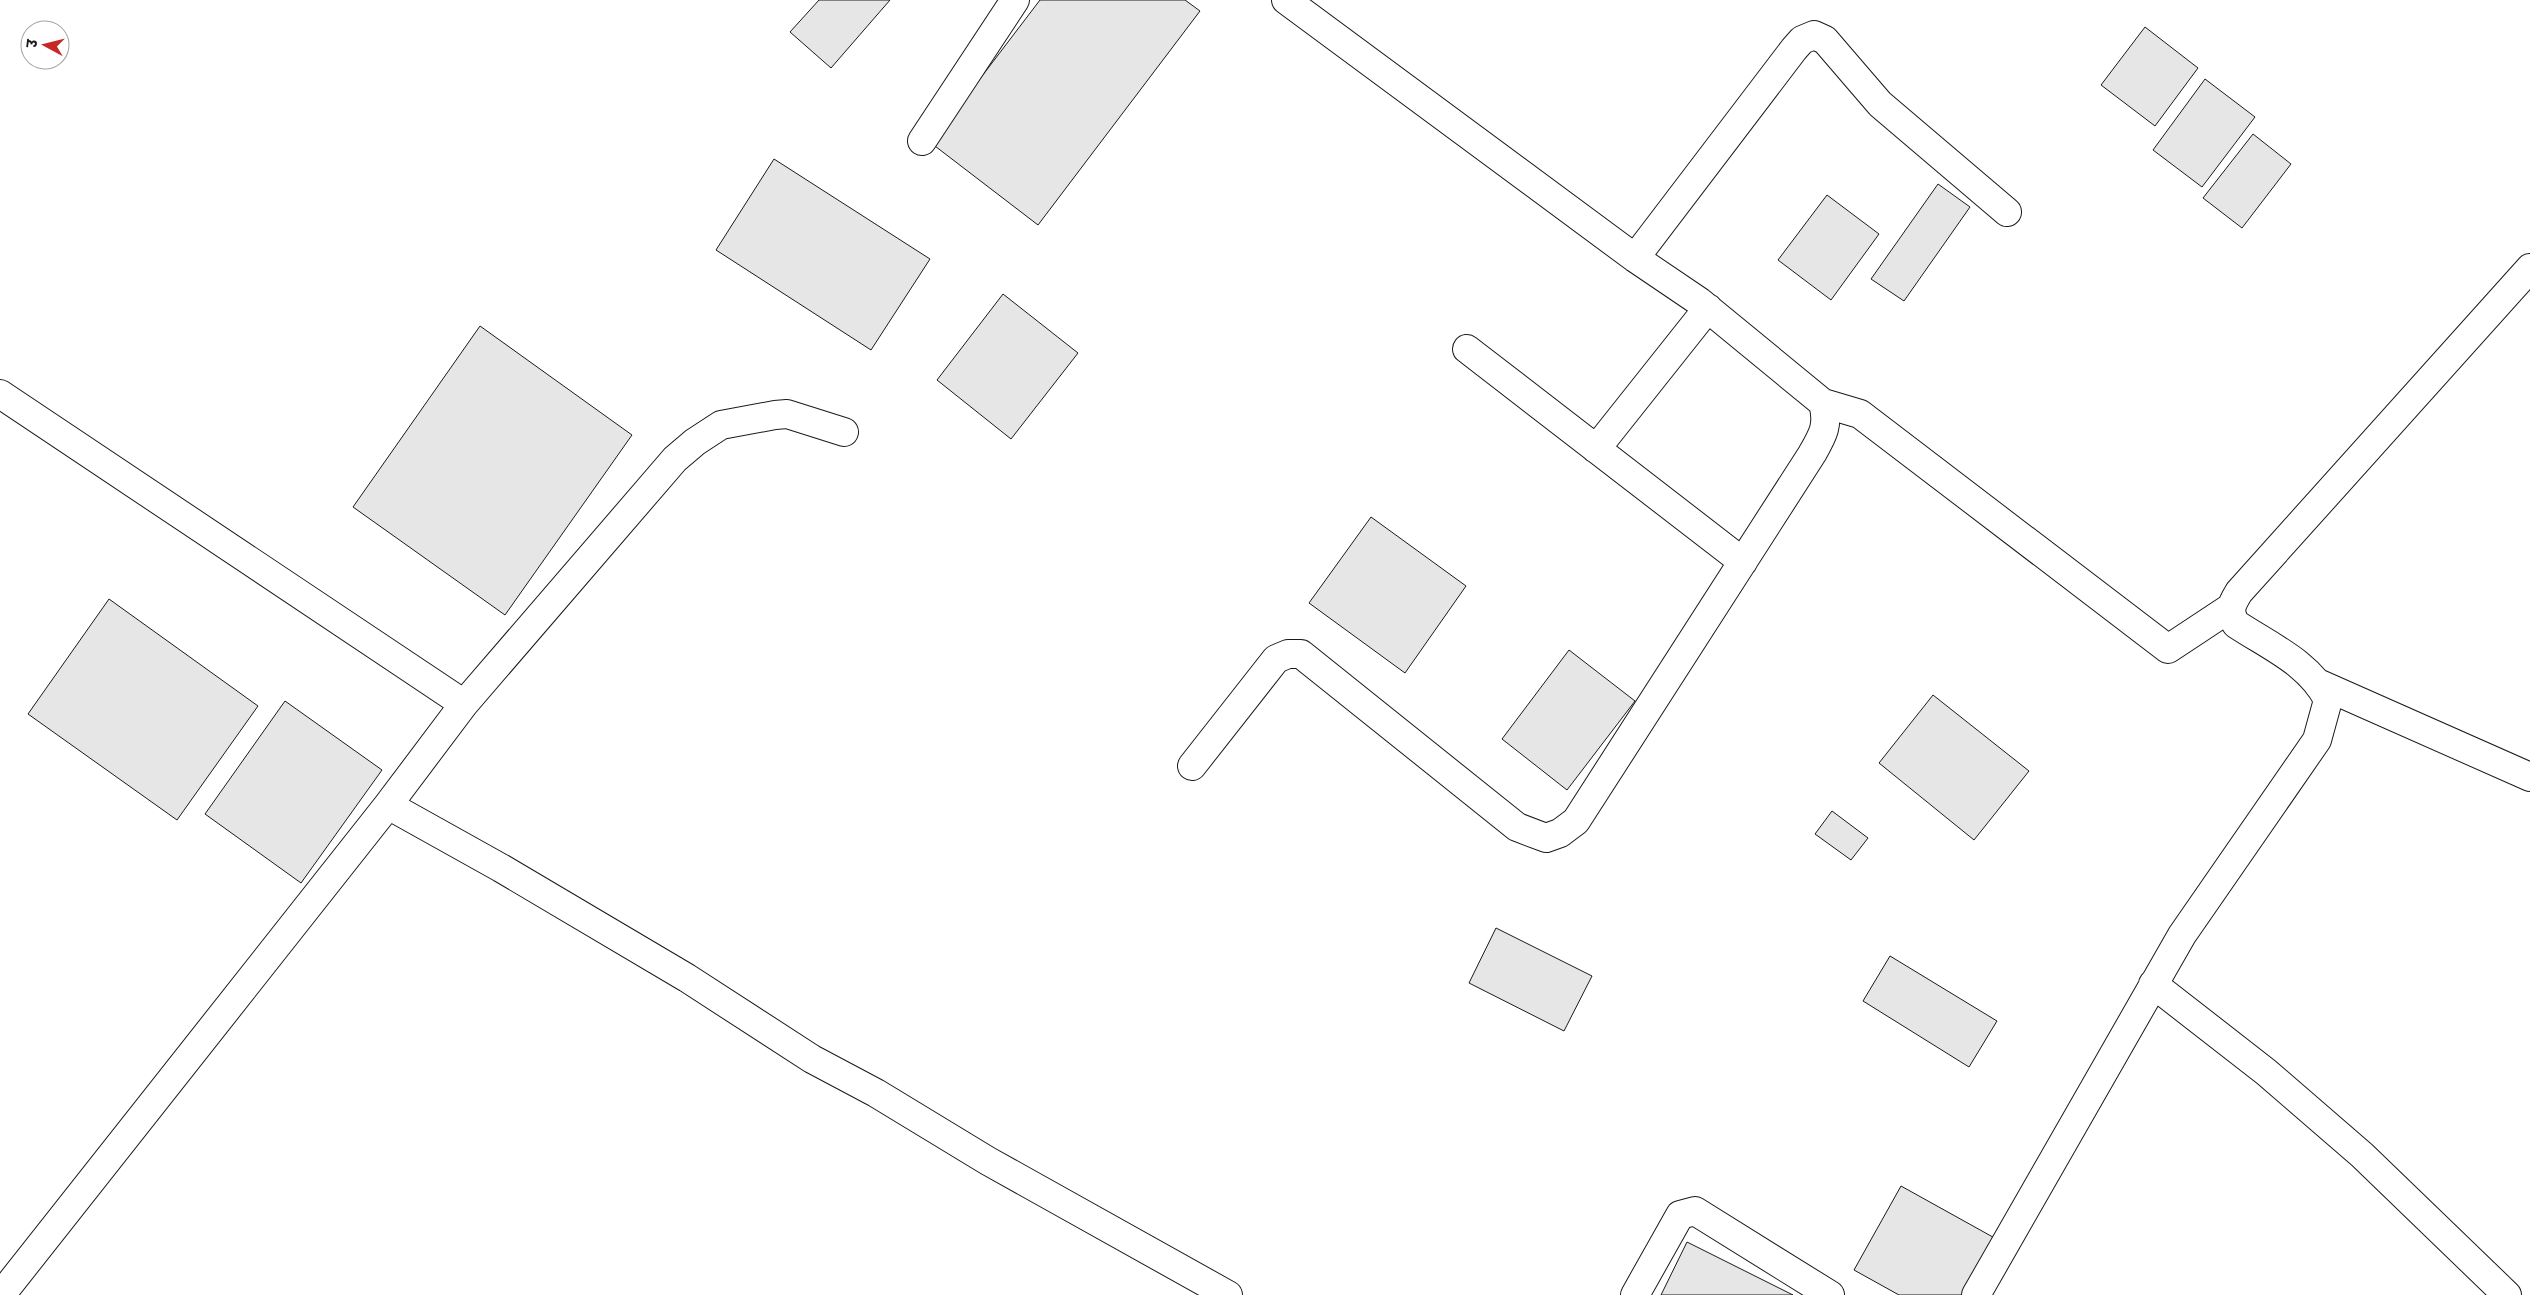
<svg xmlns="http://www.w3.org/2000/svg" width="2530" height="1295" font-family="Poppins,'Noto Sans Devanagari',sans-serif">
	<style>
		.building { fill: #e6e6e6; stroke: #1a1a1a }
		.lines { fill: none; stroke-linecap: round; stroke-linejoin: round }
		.minor-casing { stroke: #1a1a1a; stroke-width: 30 }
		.minor { stroke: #fff; stroke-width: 28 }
	</style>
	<rect width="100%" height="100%" fill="#fff"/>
	<path class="building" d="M819,0H890L831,68L790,32Z
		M1040,0H1185L1200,11L1038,225L931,143Z
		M2145,27L2198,68L2155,126L2101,85Z
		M2205,79L2255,117L2202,187L2153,150Z
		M2253,134L2291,164L2242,228L2203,198Z
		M774,159L930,259L871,350L716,250Z
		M1938,184L1970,207L1904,301L1871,279Z
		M1827,195L1879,234L1831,300L1778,260Z
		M1003,294L1078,353L1011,439L937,380Z
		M480,326L632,435L505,615L353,507Z
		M1371,517L1466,586L1405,673L1309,603Z
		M109,599L258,706L177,820L28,714Z
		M1569,650L1635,701L1567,790L1502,739Z
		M1933,695L2029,771L1974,840L1879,763Z
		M285,701L382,770L301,883L205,814Z
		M1832,811L1868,838L1851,860L1815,834Z
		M1496,928L1592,976L1564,1031L1469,983Z
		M1890,956L1997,1021L1969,1067L1863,1001Z
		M1901,1186L2000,1241L1970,1295H1899L1854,1270Z
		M1687,1242L1793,1295H1661Z"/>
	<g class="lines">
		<g class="minor-casing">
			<path id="minor" d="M922,141L1015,0
				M1635,258L1794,49L1802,40L1814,35L1825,40L1880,104L2007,212
				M1467,349L1743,562
				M0,394L464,704
				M1823,403L1860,414L2168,649L2230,608
				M1596,449L1708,308
				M2320,684L2530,777
				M1192,766L1276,659L1288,654H1301L1517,827L1546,838L1560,833L1576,821L1812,454C1823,435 1829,425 1823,403L1700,302L1635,258L1286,0
				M388,805L501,868L687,978L812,1059L876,1093L988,1161L1228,1295
				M2153,984L2266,1072L2362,1155L2507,1295
				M1,1295L388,805L464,704L675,459L695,442L721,425L775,415L787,414L844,432
				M1635,1295L1680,1215L1695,1211L1830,1295
				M1976,1295L2182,935L2317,740L2328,700C2310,663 2269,646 2236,624C2228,611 2231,605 2239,592L2530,268"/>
		</g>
		<use href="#minor" class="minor"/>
	</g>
	<g transform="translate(45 45) rotate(277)"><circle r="24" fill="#ffffff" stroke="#a3a3a3"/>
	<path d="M0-4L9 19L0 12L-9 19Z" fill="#c62828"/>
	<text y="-8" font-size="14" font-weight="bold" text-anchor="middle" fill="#1a1a1a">उ</text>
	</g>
</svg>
